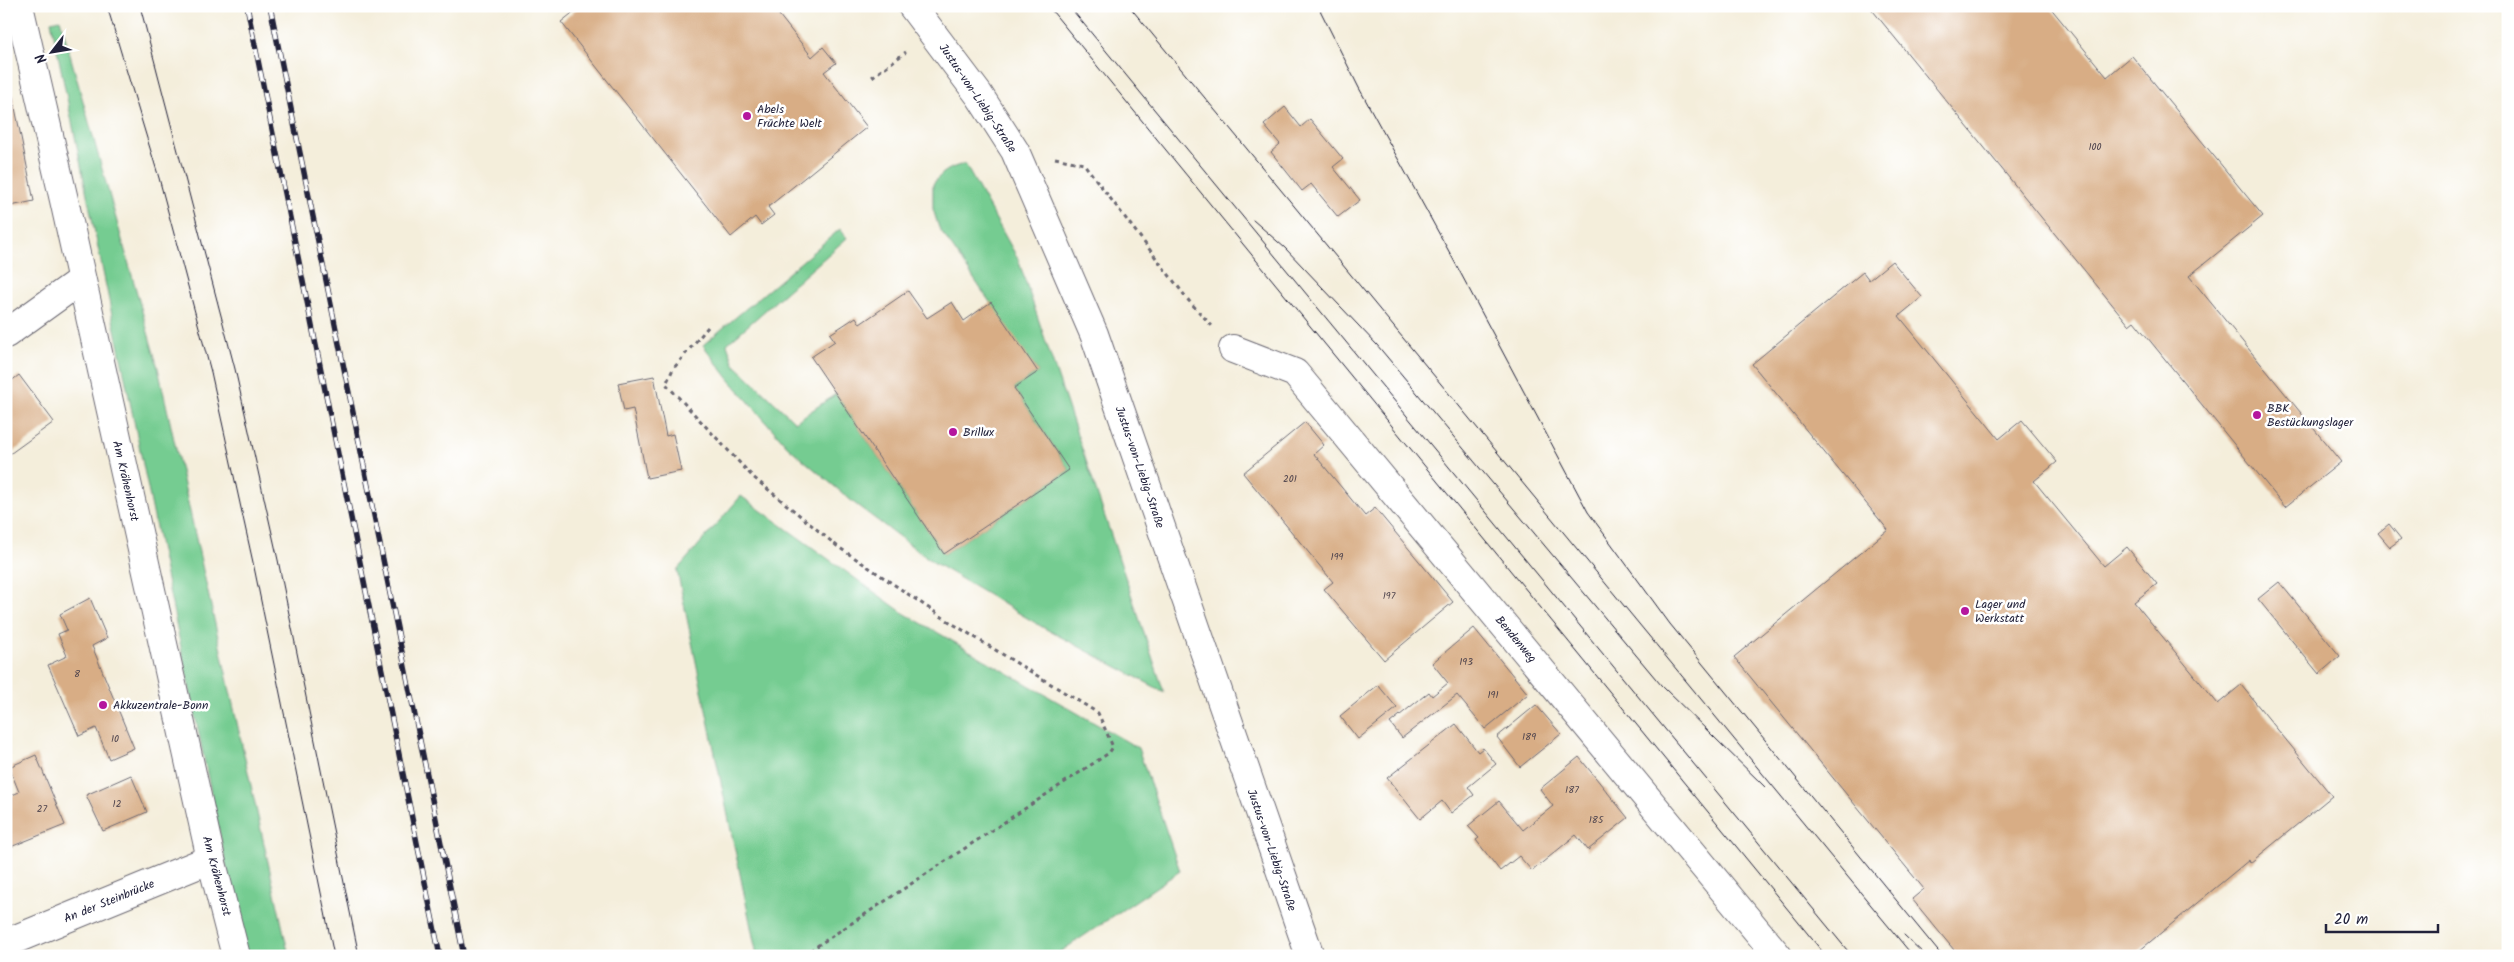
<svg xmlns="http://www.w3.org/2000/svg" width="2514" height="962" font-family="Kalam,sans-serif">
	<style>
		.green { fill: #74cc91; stroke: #4b7766 }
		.building { fill: #d8ad85 }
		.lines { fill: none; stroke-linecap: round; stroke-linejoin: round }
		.minor-casing { stroke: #6c6973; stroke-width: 30 }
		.secondary-casing { stroke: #6c6973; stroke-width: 30 }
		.path { stroke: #6c6973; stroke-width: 3; stroke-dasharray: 4 4; stroke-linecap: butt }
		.minor { stroke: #fff; stroke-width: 28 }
		.secondary { stroke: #fff; stroke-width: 28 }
		.tram { stroke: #22223b; stroke-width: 1 }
		.rail-casing { stroke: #22223b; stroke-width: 5.5 }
		.rail { stroke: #fff; stroke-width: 4; stroke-dasharray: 11; stroke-linecap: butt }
		.poi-dot { fill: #b5179e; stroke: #fff; stroke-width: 2 }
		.labels { text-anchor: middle; stroke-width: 5; stroke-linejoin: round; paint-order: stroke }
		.number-label { font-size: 10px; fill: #50454e }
		.street-label { font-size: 12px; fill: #22223b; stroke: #fff }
		.poi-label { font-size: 12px; fill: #22223b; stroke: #fff; text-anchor: start }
	</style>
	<rect width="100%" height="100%" fill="#fff"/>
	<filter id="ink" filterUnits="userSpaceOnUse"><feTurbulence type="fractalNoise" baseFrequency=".02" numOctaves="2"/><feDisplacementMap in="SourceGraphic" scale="10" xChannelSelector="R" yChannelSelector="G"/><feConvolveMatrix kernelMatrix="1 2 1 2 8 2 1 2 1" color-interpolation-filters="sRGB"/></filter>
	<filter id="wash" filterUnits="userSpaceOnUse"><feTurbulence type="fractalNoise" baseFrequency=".0096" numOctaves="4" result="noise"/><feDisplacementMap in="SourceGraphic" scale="20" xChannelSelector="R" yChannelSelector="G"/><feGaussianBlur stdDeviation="1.12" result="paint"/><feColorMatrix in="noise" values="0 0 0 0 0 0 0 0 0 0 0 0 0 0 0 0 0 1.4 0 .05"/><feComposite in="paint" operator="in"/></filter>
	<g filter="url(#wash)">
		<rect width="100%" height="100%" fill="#f4eedb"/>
		<path class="green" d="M60,19L158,368L289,956H245L51,21Z
			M965,164L1018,259L1164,692L1044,628L933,562L854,503L787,446L728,378L703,345L840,229L847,238L727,344L734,364L795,422L836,394L944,554L1069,470L1014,388L1038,372L939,228L933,209V184C942,172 950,167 965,164Z
			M741,496L902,612L1138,748L1180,871L1054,956H757L677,570Z"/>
		<g id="blocks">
			<path class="building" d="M581,6H772L812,57L823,47L836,63L824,72L867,127L768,207L774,215L761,225L755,217L731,237L561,22Z
				M1869,6H2049L2107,77L2132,56L2263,216L2189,276L2341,462L2285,507L2134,321L2129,325Z
				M11,88L34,201L6,207V89Z
				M1285,107L1301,127L1310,119L1343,159L1333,167L1360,200L1338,217L1311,184L1302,191L1271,152L1280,144L1264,125Z
				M1892,261L1922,297L1899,316L1999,439L2022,420L2057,462L2034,481L2104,566L2127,547L2157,584L2134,602L2218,704L2241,685L2332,796L2250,863L2249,860L2133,956H1959L1912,899L1924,889L1734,657L1888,530L1752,364L1863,272L1869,280Z
				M908,291L927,318L952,302L964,321L991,302L1038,372L1014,388L1069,470L944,554L811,357L835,341L830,334L856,317L860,324Z
				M19,375L54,422L7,456L6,385Z
				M654,376L666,436L673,434L681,471L647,478L633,409L624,411L618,383Z
				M1305,422L1324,445L1314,454L1365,516L1375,508L1453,602L1384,660L1324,589L1333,582L1243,473Z
				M2389,524L2401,539L2390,547L2378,533Z
				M2279,582L2340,656L2319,674L2258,599Z
				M90,598L107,638L92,646L134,748L109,759L96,728L79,736L48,665L67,656L58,634L67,630L60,614Z
				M1474,628L1528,694L1485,729L1457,695L1402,738L1390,723L1429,692L1432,696L1448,683L1432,663Z
				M1378,685L1397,708L1358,739L1340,716Z
				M1536,705L1561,734L1520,767L1497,737Z
				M1456,724L1478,752L1483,748L1496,764L1468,787L1474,795L1451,813L1442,801L1420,819L1387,778Z
				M36,755L65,825L8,848L6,798L19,792L9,767Z
				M1579,757L1628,818L1588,850L1576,835L1532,871L1519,856L1500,871L1476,840L1479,838L1468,826L1499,801L1523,830L1553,806L1540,789Z
				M131,775L147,812L103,831L86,795Z"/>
		</g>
	</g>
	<g filter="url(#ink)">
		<use href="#blocks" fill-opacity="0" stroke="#6c6973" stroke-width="1"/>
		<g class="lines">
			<g class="minor-casing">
				<path id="minor" d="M19,6L64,200L211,859L236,956
					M6,334L81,280
					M1233,349L1295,373L1778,956
					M6,943L211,859"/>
			</g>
			<g class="secondary-casing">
				<path id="secondary" d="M912,6L979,95L1015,151L1094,334L1310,956"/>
			</g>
			<path class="path" d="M872,77L906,52
				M1055,158L1084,164L1189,301L1212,326
				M708,327L673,369L666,384L753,477L837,546L945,619L1098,713L1113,747L1109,753L802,956"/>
			<use href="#minor" class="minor"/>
			<use href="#secondary" class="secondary"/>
			<path class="tram" d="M107,6L159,178L211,372L254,567L334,956
				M140,6L235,369L278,560L359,956
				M1048,6L1826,956
				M1069,6L1852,956
				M1129,6L1913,956
				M1318,6L1359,88L1452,257L1588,512L1670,624L1942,956
				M1253,220L1285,248L1377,345L1661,685L1765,787
				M1904,935L1926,956"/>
			<g class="rail-casing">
				<path id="rail" d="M247,6L440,956
					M270,6L464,956"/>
			</g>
			<use href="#rail" class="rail"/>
		</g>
	</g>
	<g class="poi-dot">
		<circle cx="747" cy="116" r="5"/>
		<circle cx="2257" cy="415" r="5"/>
		<circle cx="953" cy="432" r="5"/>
		<circle cx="1965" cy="611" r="5"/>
		<circle cx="103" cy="705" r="5"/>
	</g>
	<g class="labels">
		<g class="number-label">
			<text x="2095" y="150">100</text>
			<text x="1290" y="482">201</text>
			<text x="1337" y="560">199</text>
			<text x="1389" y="599">197</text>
			<text x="1466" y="665">193</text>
			<text x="77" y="677">8</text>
			<text x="1493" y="698">191</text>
			<text x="1529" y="740">189</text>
			<text x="115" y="742">10</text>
			<text x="1572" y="793">187</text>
			<text x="117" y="807">12</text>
			<text x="42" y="812">27</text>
			<text x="1596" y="823">185</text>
		</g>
		<g class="street-label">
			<text transform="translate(978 98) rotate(56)" y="4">Justus-von-Liebig-Straße</text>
			<text transform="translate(1140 467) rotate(71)" y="4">Justus-von-Liebig-Straße</text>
			<text transform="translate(126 481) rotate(77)" y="4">Am Krähenhorst</text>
			<text transform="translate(1516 639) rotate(50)" y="4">Bendenweg</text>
			<text transform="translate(1272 850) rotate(71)" y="4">Justus-von-Liebig-Straße</text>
			<text transform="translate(217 876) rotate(75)" y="4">Am Krähenhorst</text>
			<text transform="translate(109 901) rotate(-22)" y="4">An der Steinbrücke</text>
		</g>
		<g class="poi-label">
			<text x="757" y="113">Abels<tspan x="757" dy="14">Früchte Welt</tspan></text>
			<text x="2267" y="412">BBK<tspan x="2267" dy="14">Bestückungslager</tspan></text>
			<text x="963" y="436">Brillux</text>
			<text x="1975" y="608">Lager und<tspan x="1975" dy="14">Werkstatt</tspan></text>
			<text x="113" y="709">Akkuzentrale-Bonn</text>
		</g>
	</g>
	<rect width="2514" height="962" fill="none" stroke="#fff" stroke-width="25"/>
	<g transform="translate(52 52) rotate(239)" stroke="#ffffff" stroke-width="4" paint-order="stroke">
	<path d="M0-4L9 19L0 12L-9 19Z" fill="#22223b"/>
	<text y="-8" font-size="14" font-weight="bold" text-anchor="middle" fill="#22223b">N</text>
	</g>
	<path d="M2326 924v8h112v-8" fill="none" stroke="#22223b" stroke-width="2.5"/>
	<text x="2334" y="924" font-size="15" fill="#22223b" stroke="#ffffff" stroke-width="4" paint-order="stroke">20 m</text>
</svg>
